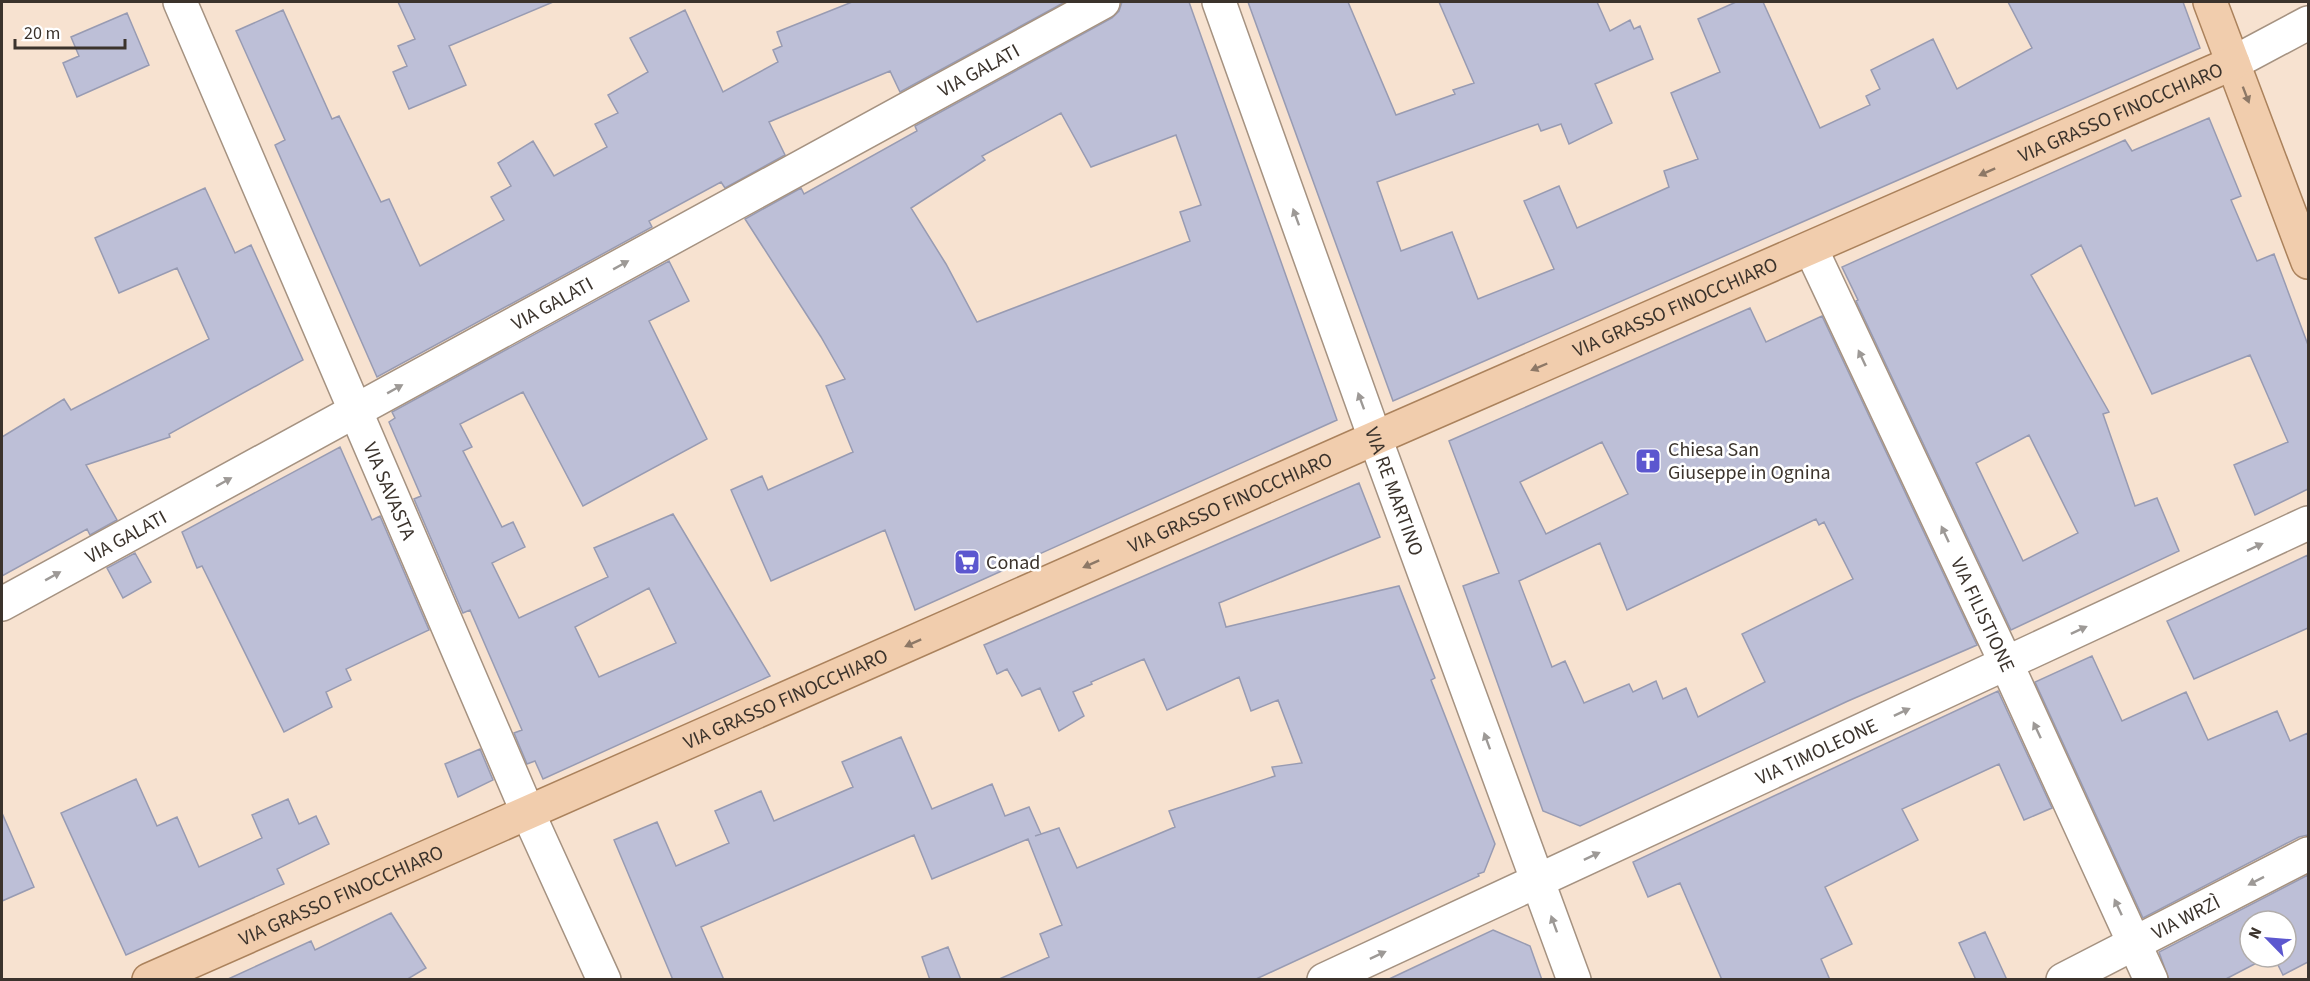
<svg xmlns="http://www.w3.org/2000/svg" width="2310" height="981" font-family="'Source Sans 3',sans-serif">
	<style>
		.building { fill: #bdbfd7; stroke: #989bb2; stroke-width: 1.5; fill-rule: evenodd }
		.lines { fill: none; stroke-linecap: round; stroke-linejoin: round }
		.minor-casing { stroke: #a59281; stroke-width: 36 }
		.major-casing { stroke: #ab825c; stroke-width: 36 }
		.minor { stroke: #fff; stroke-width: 33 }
		.major { stroke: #f1cdad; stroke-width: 33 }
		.oneway { fill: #8d7866 }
		.oneway2 { fill: #9d9996 }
		.labels { text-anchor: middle; stroke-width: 5; stroke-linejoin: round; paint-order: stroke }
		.street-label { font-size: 20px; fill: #3b332c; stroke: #fff }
		.poi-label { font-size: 20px; fill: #3b332c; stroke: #fff; text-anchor: start }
	</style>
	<rect width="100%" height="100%" fill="#f7e2d0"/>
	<path class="building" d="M398,2H553L449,46L466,85L409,109L393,72L407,66L398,46L415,39Z
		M852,2H1065L900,92L890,71L769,122L785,155L725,188L721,182L649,221L652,227L377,377L275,145L285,140L236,31L283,10L332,119L339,116L381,202L389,199L420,266L504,220L491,197L511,186L498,163L533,141L554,176L607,147L595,124L618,113L608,95L648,72L630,38L685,10L723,92L778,62L773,50L782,46L777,32Z
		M1122,2H1189L1337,420L915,610L885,530L771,581L731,490L762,476L768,490L853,452L826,386L845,379L821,337L745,219L801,188L804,194L917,131L915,126L1112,18L1119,11ZM1061,113L1091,167L1176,135L1201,205L1180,212L1190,241L977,322L946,264L911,208L985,160L982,156Z
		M1248,2H1348L1396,115L1455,94L1453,90L1474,83L1439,2H1597L1610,31L1630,20L1634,29L1640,26L1653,59L1595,84L1612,123L1569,144L1561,124L1541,131L1538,124L1377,182L1401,251L1452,232L1478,299L1554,269L1524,201L1559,186L1577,228L1669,187L1664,171L1698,159L1671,93L1720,72L1698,19L1736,2H1763L1820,128L1870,105L1866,96L1880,89L1871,70L1933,39L1957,89L2032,48L2008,2H2183L2200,48L1393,401Z
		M127,13L149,65L77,97L63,63L79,56L71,37Z
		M2209,118L2241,196L2231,200L2257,261L2274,254L2308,345V489L2255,515L2234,465L2288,442L2250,355L2152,394L2081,245L2031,275L2109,412L2103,414L2135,506L2157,498L2179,551L2011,630L1856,301L1858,300L1842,267L2125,140L2132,151ZM2029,435L2078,533L2023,561L1976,463Z
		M205,188L235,253L251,245L303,360L169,434L170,437L86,465L117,520L90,535L87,529L2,576V437L64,399L71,410L209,339L177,268L119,293L95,238Z
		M669,261L689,301L649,321L707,439L583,506L523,392L460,424L472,447L463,451L502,527L513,522L525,547L492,563L519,618L608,577L594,548L673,514L770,676L543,779L535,761L527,764L514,733L522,730L470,610L463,613L414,499L421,496L389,422L395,418L392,412ZM649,588L676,643L599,677L575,627Z
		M1750,308L1766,342L1822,316L1977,645L1848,701L1580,826L1543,811L1463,586L1499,573L1449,441ZM1602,442L1628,494L1546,534L1520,482ZM1816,519L1819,525L1824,522L1853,579L1742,634L1765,682L1698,717L1686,688L1663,699L1656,681L1633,692L1629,684L1584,703L1565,661L1552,667L1519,581L1600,543L1627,610Z
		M340,447L372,520L380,516L429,630L346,669L351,680L326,692L332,707L284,732L202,566L197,568L182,532Z
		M1359,483L1380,537L1219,603L1226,627L1399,586L1435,678L1431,680L1495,844L1484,872L1478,874L1479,876L1254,980H997L1049,957L1040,934L1062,925L1028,839L932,879L914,835L701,927L724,980H673L614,840L657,822L676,866L729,843L715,811L761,791L774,821L853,787L842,762L901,737L932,809L992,784L1005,816L1029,807L1041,834L1035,836L1059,828L1077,868L1175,827L1169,811L1275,776L1272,767L1302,763L1278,700L1251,711L1239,677L1167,710L1144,659L1091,682L1092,684L1073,692L1084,716L1059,731L1040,688L1022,696L1007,669L997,674L984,645Z
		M135,553L151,582L123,598L107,568Z
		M2308,555V628L2194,679L2167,621Z
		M2092,656L2122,721L2186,692L2208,740L2277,711L2290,741L2308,733V835L2299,837L2143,918L2035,682Z
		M1998,691L2052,808L2024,820L1999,764L1902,809L1918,840L1825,887L1852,944L1821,959L1830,980H1722L1680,883L1648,897L1633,862Z
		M480,749L493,780L458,797L445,764Z
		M136,779L157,826L177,817L199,867L262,838L252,815L288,799L299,824L316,816L329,844L277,869L284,884L126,955L61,813Z
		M2,813L34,887L2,901Z
		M2308,875V962L2283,975L2274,957H2286V921H2250V957H2268L2224,980H2169L2159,952Z
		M391,913L426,968L406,980H226L311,941L315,950Z
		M1493,930L1530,946L1542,980H1387Z
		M1985,932L2007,980H1976L1959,943Z
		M948,947L961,980H930L922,957Z"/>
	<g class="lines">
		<g class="minor-casing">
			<g id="minor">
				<path id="s1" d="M180,2L528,813L604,980"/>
				<path id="s2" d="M1219,2L1375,438L1574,980"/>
				<path d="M2233,63L2308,23"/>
				<path id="s3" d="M1811,249L2006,663L2151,980"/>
				<path id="s4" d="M2,604L1103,2"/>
				<path id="s5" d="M1324,980L2308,523"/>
				<path id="s6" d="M2063,980L2308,854"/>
			</g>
		</g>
		<g class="major-casing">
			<g id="major">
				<path d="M2210,2L2308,262"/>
				<path id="s7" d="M149,980L1375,438L2233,63"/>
			</g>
		</g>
		<use href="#minor" class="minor"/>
		<use href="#major" class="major"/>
	</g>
	<defs><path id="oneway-solid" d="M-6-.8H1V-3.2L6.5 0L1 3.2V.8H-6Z" transform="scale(1.5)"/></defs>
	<g class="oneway">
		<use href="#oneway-solid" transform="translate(2246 95) rotate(69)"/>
		<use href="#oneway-solid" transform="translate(1987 172) rotate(156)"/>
		<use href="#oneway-solid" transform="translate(1539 367) rotate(157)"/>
		<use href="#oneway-solid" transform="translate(1091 564) rotate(156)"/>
		<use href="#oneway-solid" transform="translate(913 643) rotate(156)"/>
	</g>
	<g class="oneway2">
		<use href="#oneway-solid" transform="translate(1296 217) rotate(-110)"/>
		<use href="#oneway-solid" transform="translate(621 265) rotate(-29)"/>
		<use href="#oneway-solid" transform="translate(1862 358) rotate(-115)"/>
		<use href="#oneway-solid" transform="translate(395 389) rotate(-29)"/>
		<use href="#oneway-solid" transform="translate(1361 401) rotate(-110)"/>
		<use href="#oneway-solid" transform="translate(224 482) rotate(-29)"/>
		<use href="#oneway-solid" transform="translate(1945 534) rotate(-115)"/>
		<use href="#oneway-solid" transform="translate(2255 547) rotate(-25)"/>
		<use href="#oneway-solid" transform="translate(53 576) rotate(-29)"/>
		<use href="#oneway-solid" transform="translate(2079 630) rotate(-25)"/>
		<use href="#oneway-solid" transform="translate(1902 712) rotate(-25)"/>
		<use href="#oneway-solid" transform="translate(2037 730) rotate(-115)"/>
		<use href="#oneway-solid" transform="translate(1487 741) rotate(-110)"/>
		<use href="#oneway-solid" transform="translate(1592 856) rotate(-25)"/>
		<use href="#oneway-solid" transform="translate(2256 881) rotate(153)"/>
		<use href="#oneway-solid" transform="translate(2118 907) rotate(-115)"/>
		<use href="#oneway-solid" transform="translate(1554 924) rotate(-110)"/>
		<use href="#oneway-solid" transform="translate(1378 955) rotate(-25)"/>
	</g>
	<defs>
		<g id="church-square" transform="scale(1.35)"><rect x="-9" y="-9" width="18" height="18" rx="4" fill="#5c57cf" stroke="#fff"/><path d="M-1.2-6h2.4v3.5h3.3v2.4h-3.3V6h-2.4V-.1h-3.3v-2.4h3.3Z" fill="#fff"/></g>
		<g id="supermarket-square" transform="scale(1.35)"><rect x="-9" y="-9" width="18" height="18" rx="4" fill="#5c57cf" stroke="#fff"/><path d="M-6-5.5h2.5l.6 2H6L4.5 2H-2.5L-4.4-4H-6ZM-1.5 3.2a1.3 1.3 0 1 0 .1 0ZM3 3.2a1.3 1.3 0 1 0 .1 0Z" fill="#fff"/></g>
	</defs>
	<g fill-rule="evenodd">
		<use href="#church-square" x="1648" y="461"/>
		<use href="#supermarket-square" x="967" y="562"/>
	</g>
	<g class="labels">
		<g class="street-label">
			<text dy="7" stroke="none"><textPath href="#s4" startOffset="1113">VIA GALATI</textPath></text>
			<text dy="7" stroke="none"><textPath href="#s7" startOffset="2154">VIA GRASSO FINOCCHIARO</textPath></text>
			<text dy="7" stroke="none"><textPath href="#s4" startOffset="627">VIA GALATI</textPath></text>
			<text dy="7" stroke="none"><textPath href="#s7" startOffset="1668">VIA GRASSO FINOCCHIARO</textPath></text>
			<text dy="7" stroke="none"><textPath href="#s1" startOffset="532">VIA SAVASTA</textPath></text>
			<text dy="7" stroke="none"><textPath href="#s2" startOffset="520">VIA RE MARTINO</textPath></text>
			<text dy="7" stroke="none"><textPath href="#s7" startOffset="1182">VIA GRASSO FINOCCHIARO</textPath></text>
			<text dy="7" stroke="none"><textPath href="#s4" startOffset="141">VIA GALATI</textPath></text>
			<text dy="7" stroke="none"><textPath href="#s3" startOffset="404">VIA FILISTIONE</textPath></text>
			<text dy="7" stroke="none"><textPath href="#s7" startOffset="696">VIA GRASSO FINOCCHIARO</textPath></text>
			<text dy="7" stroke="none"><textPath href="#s5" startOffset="543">VIA TIMOLEONE</textPath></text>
			<text dy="7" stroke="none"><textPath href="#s7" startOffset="210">VIA GRASSO FINOCCHIARO</textPath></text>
			<text dy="7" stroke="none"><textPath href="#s6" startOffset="138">VIA WRZÌ</textPath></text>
		</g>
		<g class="poi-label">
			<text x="1668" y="456">Chiesa San<tspan x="1668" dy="23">Giuseppe in Ognina</tspan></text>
			<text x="986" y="569">Conad</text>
		</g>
	</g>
	<rect width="2310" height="981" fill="none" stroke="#3b332c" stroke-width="6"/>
	<g transform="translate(2268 939) rotate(295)"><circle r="28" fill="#ffffff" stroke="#b1adab" stroke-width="1.5"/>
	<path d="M0-4.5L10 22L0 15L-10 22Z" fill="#5c57cf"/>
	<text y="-9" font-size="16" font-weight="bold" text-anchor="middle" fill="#3b332c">N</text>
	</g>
	<path d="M15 39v9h110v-9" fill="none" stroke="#3b332c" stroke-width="3"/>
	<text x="24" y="39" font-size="18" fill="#3b332c" stroke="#ffffff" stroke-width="4.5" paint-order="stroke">20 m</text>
</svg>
